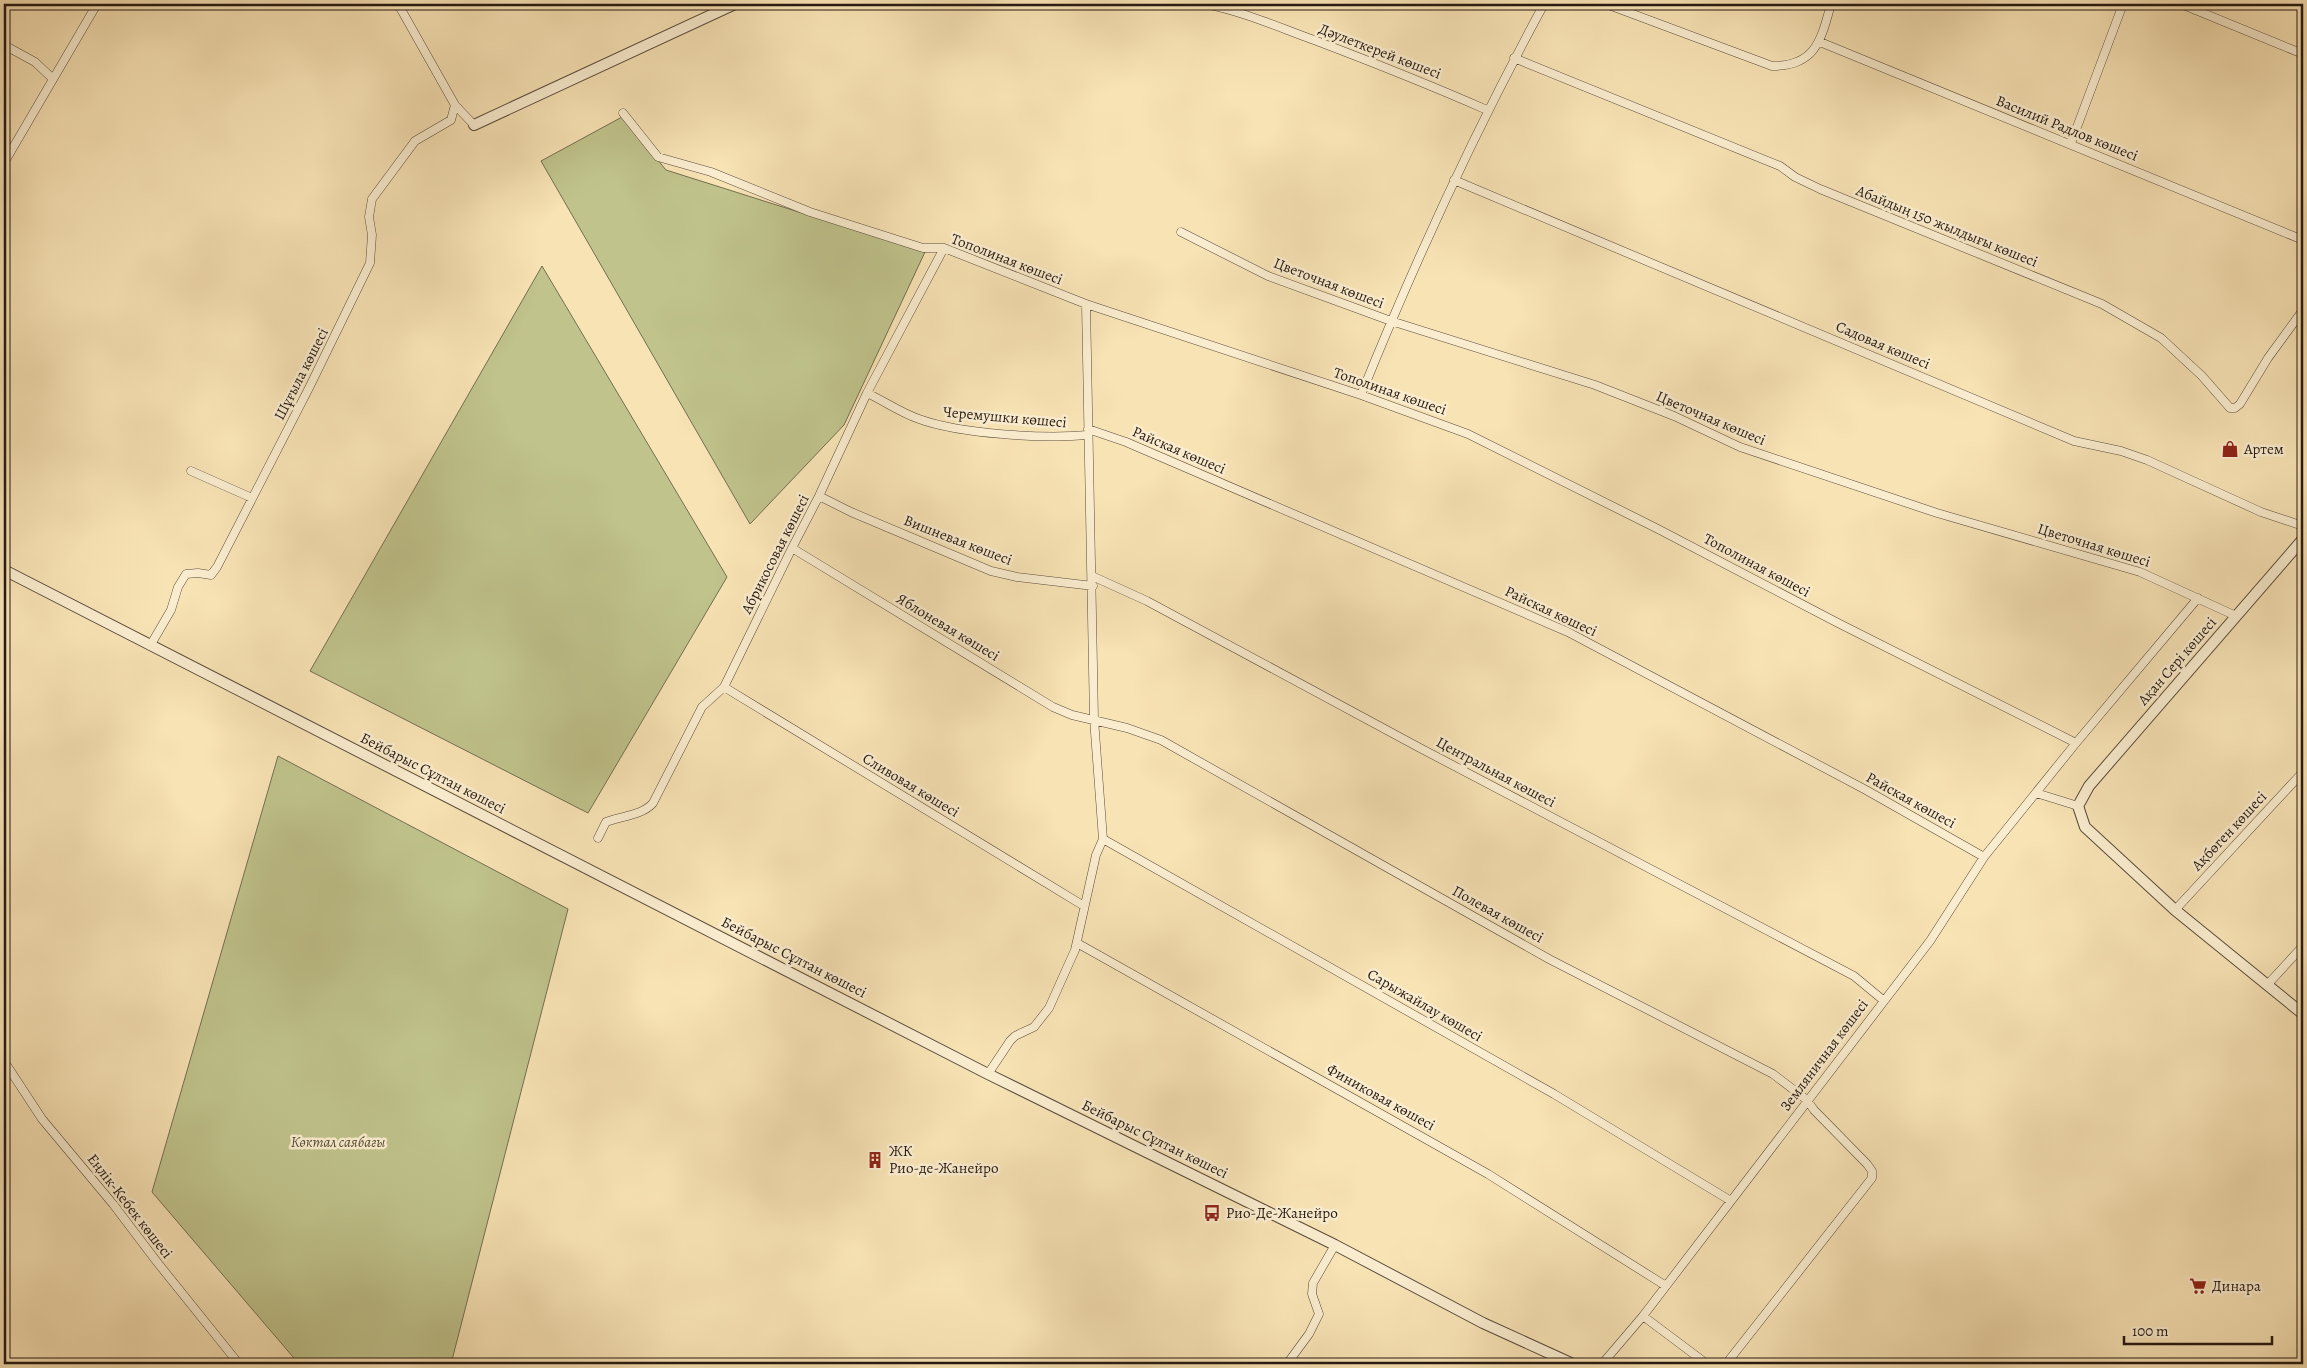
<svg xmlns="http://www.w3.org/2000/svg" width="2307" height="1368" font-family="Alegreya,serif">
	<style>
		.green { fill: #c0c38c; stroke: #736e50 }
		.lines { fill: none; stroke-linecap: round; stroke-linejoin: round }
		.minor-casing { stroke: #5a4c3c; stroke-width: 9 }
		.tertiary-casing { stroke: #5a4c3c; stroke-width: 12 }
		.minor { stroke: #faedcf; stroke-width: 8 }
		.tertiary { stroke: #faedcf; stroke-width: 10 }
		.labels { text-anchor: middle; stroke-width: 5; stroke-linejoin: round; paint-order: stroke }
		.street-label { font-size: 15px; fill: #261913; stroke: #faedcf }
		.poi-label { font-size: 15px; fill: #261913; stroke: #faedcf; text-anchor: start }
		.park-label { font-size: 15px; font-style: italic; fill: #544c37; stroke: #faedcf }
	</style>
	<rect width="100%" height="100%" fill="#f8e3b5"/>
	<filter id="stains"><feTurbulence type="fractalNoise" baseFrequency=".004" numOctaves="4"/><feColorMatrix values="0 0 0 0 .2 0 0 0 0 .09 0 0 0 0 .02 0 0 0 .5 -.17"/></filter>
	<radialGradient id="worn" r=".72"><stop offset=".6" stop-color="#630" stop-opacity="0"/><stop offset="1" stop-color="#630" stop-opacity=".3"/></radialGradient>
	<path class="green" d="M622,117L666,170L925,252L844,425L750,524L541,161Z
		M542,266L727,577L588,813L310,671Z
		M278,756L568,909L451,1364H299L152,1192Z"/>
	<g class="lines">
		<g class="minor-casing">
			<path id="minor" d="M398,4L455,105L474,125
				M1205,4C1242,11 1278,27 1314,40C1372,62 1430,85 1487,110
				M1606,4L1772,66C1816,66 1821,40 1831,4
				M2181,4L2303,54
				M1820,42L2303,240
				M4,45L35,62L52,78
				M1514,58L1780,166L1795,177L1820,189L2102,304L2161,338L2202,376L2230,408H2235L2240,404L2268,358L2303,310
				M623,113L658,157L711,172L810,212L923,248H944L1086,304L1361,395L1468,434L1658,529L1838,623L2076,743
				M2071,143L2123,4
				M4,163L97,4
				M1454,180L2074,441L2121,451L2147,460L2261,512L2303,526
				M1181,232L1268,276L1391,321L1595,385L1674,416L1740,447L1937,513L2140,572L2236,616
				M867,393C884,401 901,413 919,419C960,434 1044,439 1088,435
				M1361,395C1415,261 1475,131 1544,4
				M1088,429L1126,442L1568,632L1866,790L1984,857
				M191,471L252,498
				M819,496L851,512L991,571L1017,577L1093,586
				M792,548L1053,707L1072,715L1127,728L1161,740L1549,959L1773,1074L1807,1100L1814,1110L1867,1164L1872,1171V1178L1726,1364
				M1092,576L1147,601L1420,748L1854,976L1883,1000
				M150,646L171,610L178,587L186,574L198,573L211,575L217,567L310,386L370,263L372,235L369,217L372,199L415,141L451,120L455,105
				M724,687L1084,906
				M2036,793L2078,806
				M598,838L606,822C622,816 643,815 653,803L702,707L724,687L792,548L819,496L867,393L944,248
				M1103,839L1554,1094L1731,1201
				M2175,910L2303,772
				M1077,943L1488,1174L1666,1286
				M2268,984L2303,946
				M4,1061L42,1119L113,1204L157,1262L239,1364
				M988,1074L1010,1041L1015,1036L1034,1027L1049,1008L1075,950L1096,855L1103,839L1094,719L1086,304
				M1643,1316L1707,1364
				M1287,1364L1309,1334L1319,1314L1312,1294L1313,1283L1335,1245
				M1602,1364L1643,1316L1930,941L1984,857L2076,743L2198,598"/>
		</g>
		<g class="tertiary-casing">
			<path id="tertiary" d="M474,125L735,4
				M2303,539L2089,786L2078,806L2085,827L2175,910L2303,1014
				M4,570L988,1074L1335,1245L1483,1323L1573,1364"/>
		</g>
		<use href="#minor" class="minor"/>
		<use href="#tertiary" class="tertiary"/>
	</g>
	<defs>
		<g id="shop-bare" transform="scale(1.35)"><path d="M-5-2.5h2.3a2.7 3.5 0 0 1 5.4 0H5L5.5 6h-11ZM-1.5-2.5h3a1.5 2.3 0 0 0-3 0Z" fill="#8f2418" stroke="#faedcf" stroke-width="2.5" paint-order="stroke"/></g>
		<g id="building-bare" transform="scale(1.35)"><path d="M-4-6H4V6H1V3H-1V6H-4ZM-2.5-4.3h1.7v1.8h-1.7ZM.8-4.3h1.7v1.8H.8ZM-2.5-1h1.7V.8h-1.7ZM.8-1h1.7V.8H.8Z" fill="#8f2418" stroke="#faedcf" stroke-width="2.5" paint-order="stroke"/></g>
		<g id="bus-bare" transform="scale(1.35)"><path d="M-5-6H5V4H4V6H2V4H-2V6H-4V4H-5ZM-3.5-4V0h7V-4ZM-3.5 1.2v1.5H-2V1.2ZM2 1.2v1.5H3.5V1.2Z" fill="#8f2418" stroke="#faedcf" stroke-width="2.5" paint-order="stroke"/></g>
		<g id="supermarket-bare" transform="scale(1.35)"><path d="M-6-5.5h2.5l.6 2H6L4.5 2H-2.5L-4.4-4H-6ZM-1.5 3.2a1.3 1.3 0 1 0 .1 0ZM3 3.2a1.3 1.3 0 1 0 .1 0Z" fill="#8f2418" stroke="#faedcf" stroke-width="2.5" paint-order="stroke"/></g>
	</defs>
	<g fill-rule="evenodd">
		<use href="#shop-bare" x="2230" y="449"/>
		<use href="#building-bare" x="875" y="1160"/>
		<use href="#bus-bare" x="1212" y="1213"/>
		<use href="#supermarket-bare" x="2198" y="1286"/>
	</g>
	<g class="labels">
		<g class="street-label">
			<text transform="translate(1380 51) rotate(21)" y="5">Дәулеткерей көшесі</text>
			<text transform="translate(2067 128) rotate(22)" y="5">Василий Радлов көшесі</text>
			<text transform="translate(1947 226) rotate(22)" y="5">Абайдың 150 жылдығы көшесі</text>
			<text transform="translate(1007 259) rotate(21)" y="5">Тополиная көшесі</text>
			<text transform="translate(1329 283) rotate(21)" y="5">Цветочная көшесі</text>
			<text transform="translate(1883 345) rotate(23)" y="5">Садовая көшесі</text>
			<text transform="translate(301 374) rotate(-63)" y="5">Шұғыла көшесі</text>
			<text transform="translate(1390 391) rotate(19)" y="5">Тополиная көшесі</text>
			<text transform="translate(1005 417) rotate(5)" y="5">Черемушки көшесі</text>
			<text transform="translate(1711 418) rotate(23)" y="5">Цветочная көшесі</text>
			<text transform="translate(1179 450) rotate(23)" y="5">Райская көшесі</text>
			<text transform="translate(958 540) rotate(21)" y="5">Вишневая көшесі</text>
			<text transform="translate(2094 545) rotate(17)" y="5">Цветочная көшесі</text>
			<text transform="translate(775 554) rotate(-63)" y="5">Абрикосовая көшесі</text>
			<text transform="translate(1757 565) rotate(28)" y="5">Тополиная көшесі</text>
			<text transform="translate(1551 611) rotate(25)" y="5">Райская көшесі</text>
			<text transform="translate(948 627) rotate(31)" y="5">Яблоневая көшесі</text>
			<text transform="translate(2177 661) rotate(-49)" y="5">Ақан Сері көшесі</text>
			<text transform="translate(1496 772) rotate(28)" y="5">Центральная көшесі</text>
			<text transform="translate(433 773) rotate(27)" y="5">Бейбарыс Сұлтан көшесі</text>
			<text transform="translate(911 785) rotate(31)" y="5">Сливовая көшесі</text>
			<text transform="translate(1911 800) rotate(29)" y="5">Райская көшесі</text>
			<text transform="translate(2229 831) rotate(-47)" y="5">Ақбөген көшесі</text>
			<text transform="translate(1498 914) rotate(29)" y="5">Полевая көшесі</text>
			<text transform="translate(794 957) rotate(27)" y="5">Бейбарыс Сұлтан көшесі</text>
			<text transform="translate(1425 1005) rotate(30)" y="5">Сарыжайлау көшесі</text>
			<text transform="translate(1824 1055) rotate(-53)" y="5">Земляничная көшесі</text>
			<text transform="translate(1381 1097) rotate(29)" y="5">Финиковая көшесі</text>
			<text transform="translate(1155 1139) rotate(26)" y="5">Бейбарыс Сұлтан көшесі</text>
			<text transform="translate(130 1206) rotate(52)" y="5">Еңлік-Кебек көшесі</text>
		</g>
		<g class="poi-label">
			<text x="2244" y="454">Артем</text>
			<text x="889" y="1156">ЖК<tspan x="889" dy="17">Рио-де-Жанейро</tspan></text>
			<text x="1226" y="1218">Рио-Де-Жанейро</text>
			<text x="2212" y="1291">Динара</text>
		</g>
		<g class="park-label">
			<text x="338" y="1147">Көктал саябағы</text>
		</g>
	</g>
	<rect width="2307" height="1368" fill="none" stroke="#f8e3b5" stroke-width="20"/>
	<rect x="5" y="5" width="2297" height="1358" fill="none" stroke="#261913" stroke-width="2.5"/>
	<rect x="10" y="10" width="2287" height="1348" fill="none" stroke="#261913"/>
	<path d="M2124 1336v8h148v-8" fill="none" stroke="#261913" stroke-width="2.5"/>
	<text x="2132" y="1336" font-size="15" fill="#261913" stroke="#faedcf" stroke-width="4" paint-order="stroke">100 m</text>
	<rect width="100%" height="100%" filter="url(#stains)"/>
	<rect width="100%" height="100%" fill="url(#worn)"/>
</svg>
